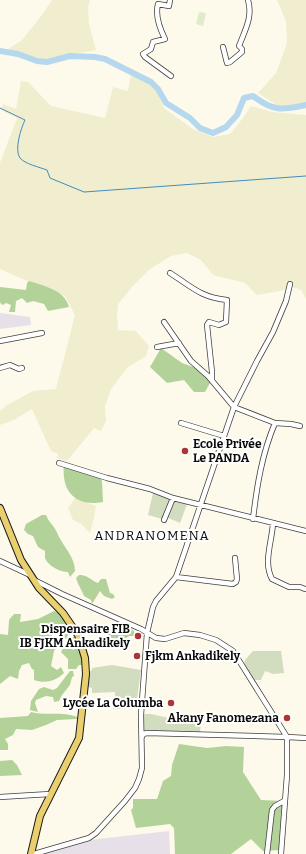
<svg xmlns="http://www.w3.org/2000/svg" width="306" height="854" font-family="Bitter,serif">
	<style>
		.industrial { fill: #e8e0e9 }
		.farmland { fill: #f0eece }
		.forest { fill: #b2d29a }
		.cemetery { fill: #d2dcbf }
		.pitch { fill: #dfebca }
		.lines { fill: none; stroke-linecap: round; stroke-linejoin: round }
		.stream { stroke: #448bbe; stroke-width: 1 }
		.river { stroke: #b5d8ef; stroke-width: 6 }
		.minor-casing { stroke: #3e3e3e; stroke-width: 6 }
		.major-casing { stroke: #1c1c1c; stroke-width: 8 }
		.minor { stroke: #fff; stroke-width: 4.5 }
		.major { stroke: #eacf6e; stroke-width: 6 }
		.poi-dot { fill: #ac3336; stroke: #fff; stroke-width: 1.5 }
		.labels { text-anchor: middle; stroke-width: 4; stroke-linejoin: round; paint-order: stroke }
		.poi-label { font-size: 12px; font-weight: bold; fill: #0b0b0b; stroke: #fff; text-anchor: end }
		.neighbourhood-label { font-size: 13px; letter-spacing: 1px; fill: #0b0b0b; stroke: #fff }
	</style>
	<rect width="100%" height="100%" fill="#fdfaeb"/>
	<path class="industrial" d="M0,313L30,317L31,325L0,329Z
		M169,831L170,854H39L80,841Z"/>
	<path class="farmland" d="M52,0H90L88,7L89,24L96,50L44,60L8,49L22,40L42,15Z
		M277,0H306V104L294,106L280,107L258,93L276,73L287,43L286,21Z
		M131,75L152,86L158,94L164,108L193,129L213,137L230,134L243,118L251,106L272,112L306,115V299L301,290L292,287L280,291L257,295L245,283L213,275L201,260L187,253L171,256L150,269L133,286L118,304L117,314L118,330L136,331L149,346L146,356L128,367L111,389L105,406L106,421L101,431L94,428L67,461L57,458L58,454L51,451L32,409L14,420L0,425V411L7,405L33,391L56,389L75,315L65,296L52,292L0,269V163L17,118L1,110L3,104L16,109L21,81L28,82L51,106L105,118L113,87L128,91Z
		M75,498L96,506L94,518L90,533L81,524L73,520L68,508Z"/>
	<path class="forest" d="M29,281C44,286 65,290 69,307L48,311L44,304L33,301L27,303L22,298L16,301L15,312H9L11,305L6,303L3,305L1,304L0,302V287L26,290L27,283Z
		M161,348L182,363L196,368L211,381L205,392H194L184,380L167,383L150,367Z
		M64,464L100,478L102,481L103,502C75,507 61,491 64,464Z
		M42,515H46C48,520 50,522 53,526C56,529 57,533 59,537C65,548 75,558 75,571L70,577L68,572C60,572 48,566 45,558C45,556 45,554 45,551L38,547L33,536L28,534L24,530L26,524Z
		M79,575C86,574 91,580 98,583L101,579H106L110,593L113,594L115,597L112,599L104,596L100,591L92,604L91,600L84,596C82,590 78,585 76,578Z
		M54,611L60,614L73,632L69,634L66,639L59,632L57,627L51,629L50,632L57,646L54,651L51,666L57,670L61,667L64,673C56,681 45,684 34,680V670L32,669L29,663L22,665L19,671L18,679L10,676L0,684V634L8,635L9,620L14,614H21L20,622L38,619Z
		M122,622L134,631V636H129L125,639V642H120L114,646H111L110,638L107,637C109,627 113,624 122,622Z
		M75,636L84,665H79L76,669H68V659L61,652L64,646L74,650L72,638Z
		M70,671H73L74,676L72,677L70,685L62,695L59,701L54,702L53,697L46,696L36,700L35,703L38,712L30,710L31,701L39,689L44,687L53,690L57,688Z
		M31,712C46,716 63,711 77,717V719L57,720L46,725L32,730L16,729L13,735L5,739L8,744V750H0V718L28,716Z
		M179,744L207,748L226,746L244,747L243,772L261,800L284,801L281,850L263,851L251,839L231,854H175L174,828L170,824L136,828L131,810L133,808V799H157L163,781L171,776L172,765Z
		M12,760L17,765L22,775L0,776V761Z"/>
	<path class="cemetery" d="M153,493L187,504L180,523L164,516L162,519L148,515Z
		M253,651H281L284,673L273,674L265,671L261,680H254L244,664L245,660Z
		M112,665L141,670L136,706L133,707L130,709H113V703L115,702V692L92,693V688L88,687L89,672L92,670V668Z
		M143,714H151L173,719L201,721L200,733L159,732L144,730Z"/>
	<path class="pitch" d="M199,12L206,13L203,26L196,24Z"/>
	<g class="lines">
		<path class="stream" d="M0,108L25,120C21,128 14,150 20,158C25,164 39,167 47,170L50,178L84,192L306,176"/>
		<path class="river" d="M0,51L18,54L37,61L47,62L70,56L95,57L105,59L151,82L158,89L166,103L190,118L200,128L213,133L226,127L237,115L244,98L253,96C274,112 282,110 306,105"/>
		<g class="minor-casing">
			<path id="minor" d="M170,0L169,6L158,4C155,15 160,29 165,39L153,42L151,49L143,54L145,57L171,76
				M223,47L227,63L230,62L242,52V49L239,46C245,30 253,17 248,0
				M170,273C192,287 200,297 227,300L226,322L219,325L209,322L207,325L212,372V381
				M164,322L191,361L208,376L234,407L275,423L291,424L300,426
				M0,341L42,333
				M157,347L179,343
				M0,368L10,365L19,369L22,368
				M181,423L224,436
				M59,463L107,478L150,489L173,498L306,531
				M253,519C257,485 262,454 275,423
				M164,520L173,498
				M273,523C272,542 263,562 272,579L289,587H300L305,589
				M0,561L30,575
				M176,577L233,584L236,582L237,579L235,558
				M34,580L62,594L141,629L156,638L165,639L184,633L200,635L216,640L233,651L287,737V775L281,854
				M142,737L143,734L147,733L287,737L306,738
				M0,797L50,794
				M34,854L89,838L96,833L125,801L135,788L139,779L142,768L141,715L147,633L153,607L156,601L176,577L234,407L257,361L273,332L286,301L290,284
				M267,854L272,810L275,806L284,801"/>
		</g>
		<g class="major-casing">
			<path id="major" d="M0,508L21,560L39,588L63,613L78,635L85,658L86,674L79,738L40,816L31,854"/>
		</g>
		<use href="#minor" class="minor"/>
		<use href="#major" class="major"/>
	</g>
	<g class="poi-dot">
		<circle cx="185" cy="451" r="4"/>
		<circle cx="138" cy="636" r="4"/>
		<circle cx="137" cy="656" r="4"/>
		<circle cx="171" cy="703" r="4"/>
		<circle cx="287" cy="718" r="4"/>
	</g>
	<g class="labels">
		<g class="poi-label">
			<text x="193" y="448" text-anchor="start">Ecole Privée<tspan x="193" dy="14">Le PANDA</tspan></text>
			<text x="130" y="633">Dispensaire FIB<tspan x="130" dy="14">IB FJKM Ankadikely</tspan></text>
			<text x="145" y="660" text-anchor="start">Fjkm Ankadikely</text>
			<text x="163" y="707">Lycée La Columba</text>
			<text x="279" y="722">Akany Fanomezana</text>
		</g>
		<g class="neighbourhood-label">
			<text x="152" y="540">ANDRANOMENA</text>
		</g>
	</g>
</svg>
